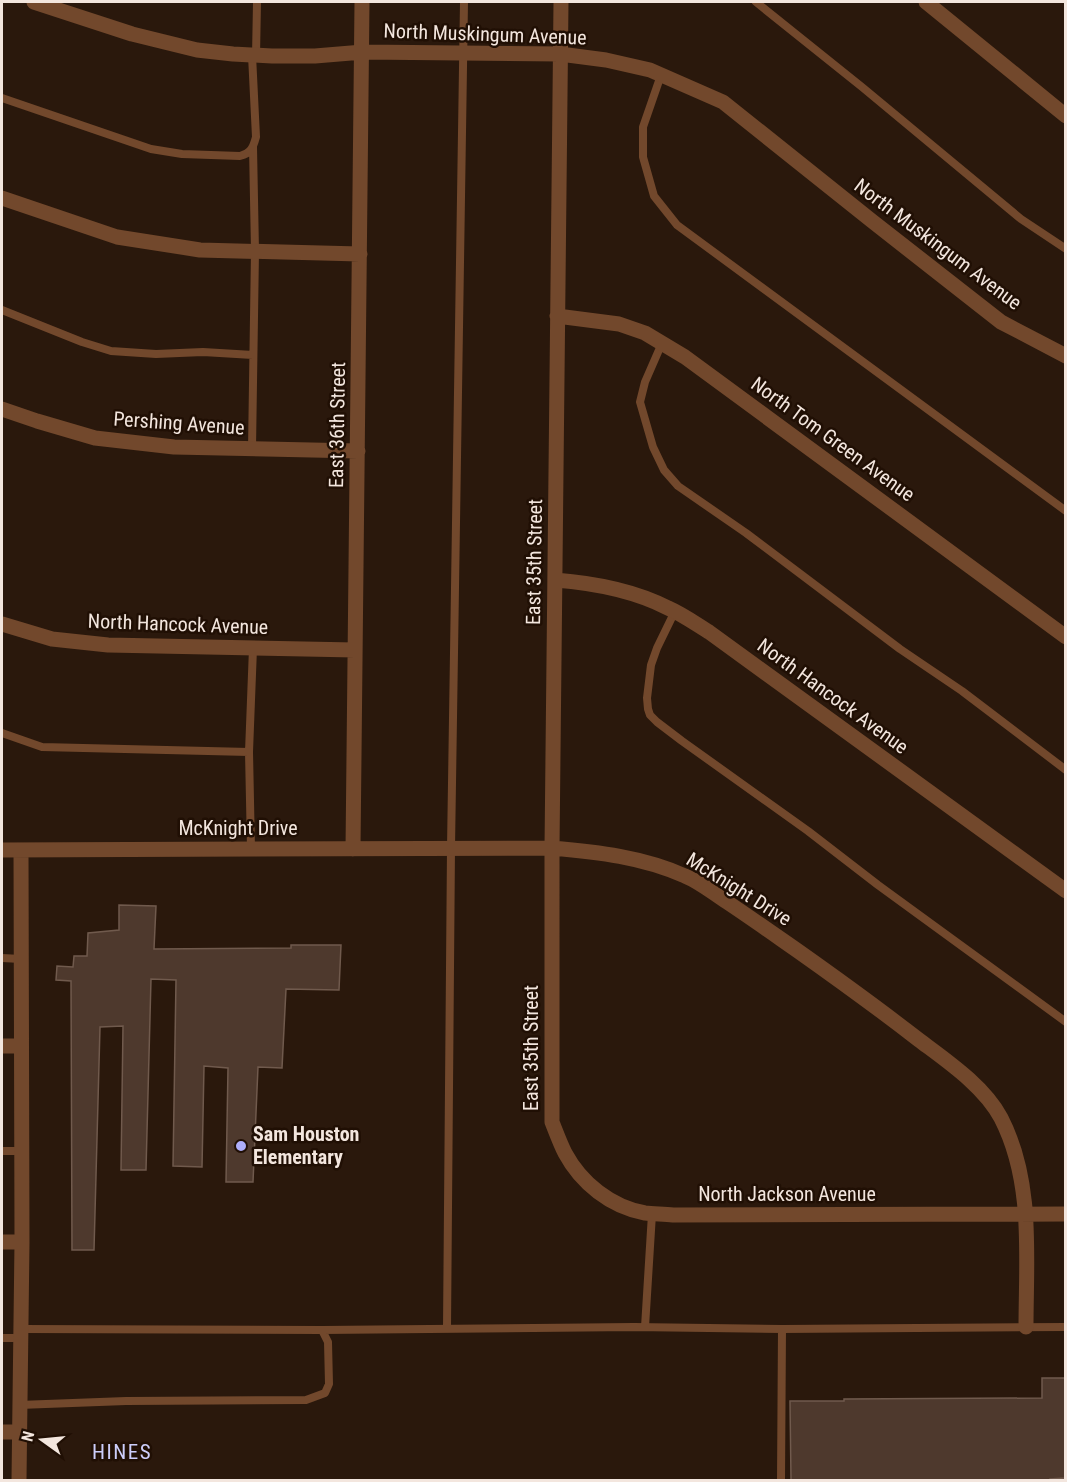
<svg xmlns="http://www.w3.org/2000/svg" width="1067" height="1482" font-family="'Roboto Condensed',sans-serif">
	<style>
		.building { fill: #4e392d; stroke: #705a4d; stroke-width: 1.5 }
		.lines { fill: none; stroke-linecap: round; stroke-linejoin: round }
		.service { stroke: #72482c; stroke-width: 8 }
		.minor { stroke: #72482c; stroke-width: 15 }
		.poi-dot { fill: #aeaefa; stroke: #200f04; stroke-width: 2 }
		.labels { text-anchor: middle; stroke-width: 5; stroke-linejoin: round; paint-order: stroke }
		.street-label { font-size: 20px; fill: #f3e6de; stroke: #200f04 }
		.poi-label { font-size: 20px; font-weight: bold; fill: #f3e6de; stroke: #200f04; text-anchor: start }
		.neighbourhood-label { font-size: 21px; letter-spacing: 1.5px; fill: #cccdf9; stroke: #200f04 }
	</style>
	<rect width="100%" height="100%" fill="#2a180c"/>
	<path class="building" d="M119,905L156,906L154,949L291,948V945H341L339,990L286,989L282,1068L258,1067L253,1182H226L228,1068L204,1066L202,1167L173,1166L176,980L151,979L146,1170H121L123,1026L100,1027L94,1250H72L71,981L56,980L57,966L73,967L74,956H87L88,933L119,930Z
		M1042,1378H1065V1478L1050,1479V1480H791L790,1401H844V1399L1042,1398Z"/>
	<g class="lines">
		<path class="service" d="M756,2L862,87L1021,219L1066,249
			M256,56L257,2
			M661,75L643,127V157L654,196L677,225L1066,511
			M2,98L151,149L182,154L240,156C251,153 253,148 256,137L252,55
			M2,310L82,342L111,351L156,354L203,352L253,355
			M662,343L645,382L640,402L653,447L664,470L678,486L746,533L900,649L962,691L1066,770
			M252,449L255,251L253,147
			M675,611L657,648L651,665L647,698L648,709L650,715L657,722L682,741L808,831L878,885L1066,1022
			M2,733L42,747L249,752
			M251,849L249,752L253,648
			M2,958L21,959
			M2,1151H21
			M645,1327L652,1214
			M447,1328L451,848L464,2
			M322,1330L634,1327L782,1329
			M2,1338H21
			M19,1405L126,1401L306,1400L325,1393L329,1384L328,1342L322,1330L21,1329
			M781,1480L782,1329L1066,1327"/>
		<path class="minor" d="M34,2L132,34L197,50L233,54L272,56H315L363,52L560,54L606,60L650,70L723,102L872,221L1001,322L1066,356
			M561,2L552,848V1122C556,1132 560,1143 565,1153C581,1183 611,1207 645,1213C654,1214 664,1214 673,1215L1066,1214
			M926,2L1066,116
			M2,198L117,237L200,250L360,254
			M557,316L619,324L645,333L685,357L1066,637
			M2,409L37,421L95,438L174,447L358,451
			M555,580C594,583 633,590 668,608C682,614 696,624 709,632L1066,891
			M2,624L52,639L108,645L355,650
			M353,849L362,2
			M2,850L552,848C597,852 643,857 685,876C700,882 713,893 727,902C751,918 775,935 798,951C839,980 879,1009 919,1040C947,1061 984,1086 1001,1118C1034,1182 1026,1257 1026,1327
			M2,1046H21
			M2,1242H22
			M2,1432H19
			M19,1480L22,1242L21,850"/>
	</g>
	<circle class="poi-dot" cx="241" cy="1146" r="6"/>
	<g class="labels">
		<g class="street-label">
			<text transform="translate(485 34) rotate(2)" y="7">North Muskingum Avenue</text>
			<text transform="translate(938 244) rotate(37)" y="7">North Muskingum Avenue</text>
			<text transform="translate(179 423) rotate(4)" y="7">Pershing Avenue</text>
			<text transform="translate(337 425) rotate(-89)" y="7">East 36th Street</text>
			<text transform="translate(833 439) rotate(36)" y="7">North Tom Green Avenue</text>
			<text transform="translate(534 562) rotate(-89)" y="7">East 35th Street</text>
			<text transform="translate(178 624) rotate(2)" y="7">North Hancock Avenue</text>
			<text transform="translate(833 696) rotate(36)" y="7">North Hancock Avenue</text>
			<text x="238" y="835">McKnight Drive</text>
			<text transform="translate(739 889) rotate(32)" y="7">McKnight Drive</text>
			<text transform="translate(531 1048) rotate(-90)" y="7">East 35th Street</text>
			<text x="787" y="1201">North Jackson Avenue</text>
		</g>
		<g class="poi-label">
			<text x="253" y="1141">Sam Houston<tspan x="253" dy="23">Elementary</tspan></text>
		</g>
		<g class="neighbourhood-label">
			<text x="122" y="1459">HINES</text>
		</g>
	</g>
	<rect width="1067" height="1482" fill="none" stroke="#f3e6de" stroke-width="6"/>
	<g transform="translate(42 1440) rotate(285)" stroke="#200f04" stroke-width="4.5" paint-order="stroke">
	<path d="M0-4.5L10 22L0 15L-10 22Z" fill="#f3e6de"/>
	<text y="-9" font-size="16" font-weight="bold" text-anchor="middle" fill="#f3e6de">N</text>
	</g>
</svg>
